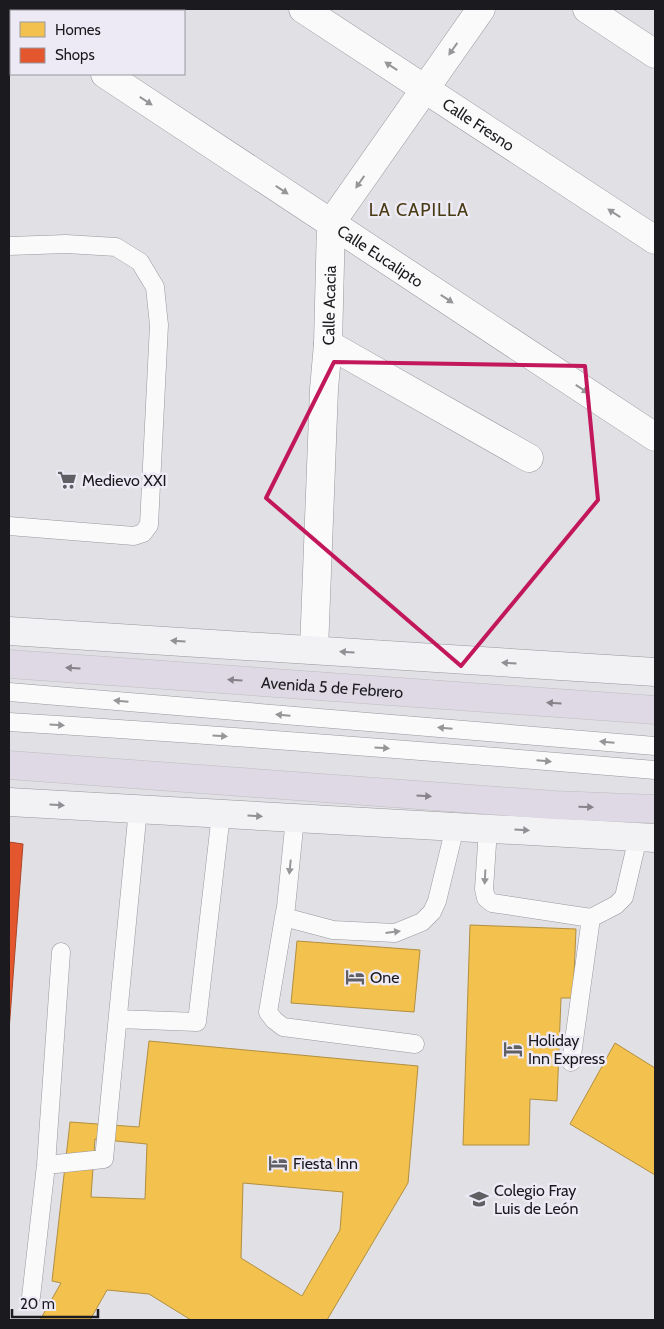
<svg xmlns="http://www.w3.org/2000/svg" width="664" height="1329" font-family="Cabin,sans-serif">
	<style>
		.homes { fill: #f2c14e; stroke: #b28f40; fill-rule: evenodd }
		.shops { fill: #e4572e; stroke: #a84529 }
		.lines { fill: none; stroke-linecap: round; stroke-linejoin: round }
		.lane-casing { stroke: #98979c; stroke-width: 19 }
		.street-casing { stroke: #98979c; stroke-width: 29 }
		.secondary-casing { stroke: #98979c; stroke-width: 29 }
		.highway-casing { stroke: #bebdc0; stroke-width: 29 }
		.lane { stroke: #fafafb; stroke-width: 18 }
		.street { stroke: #fafafb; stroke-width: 28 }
		.secondary { stroke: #f2f1f4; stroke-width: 28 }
		.highway { stroke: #ded9e5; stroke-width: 28 }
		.oneway { fill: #969598 }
		.oneway2 { fill: #919094 }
		.oneway3 { fill: #86838b }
		.marked { fill: none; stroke: #c2185b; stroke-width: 4; stroke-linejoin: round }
		.labels { text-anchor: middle; stroke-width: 5; stroke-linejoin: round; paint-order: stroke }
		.street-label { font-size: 16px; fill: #1b1a1e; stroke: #edeaf5 }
		.poi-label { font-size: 16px; fill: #1b1a1e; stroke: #edeaf5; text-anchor: start }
		.neighbourhood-label { font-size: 18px; letter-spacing: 1px; fill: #483a12; stroke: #edeaf5 }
	</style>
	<rect width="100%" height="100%" fill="#e1e0e5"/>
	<path class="homes" d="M470,925L576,929L573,998H561L557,1101L530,1099L529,1145H463Z
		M297,941L420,950L414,1012L291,1003Z
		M149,1041L418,1066L408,1183L327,1320H191L149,1294L107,1290L90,1320H40L61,1283L52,1281L70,1122L139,1127ZM95,1139L147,1144L145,1199L91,1197ZM243,1183L343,1192L340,1230L302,1296L241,1258Z
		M615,1043L655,1068V1175L570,1124Z"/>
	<path class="shops" d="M9,842L23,844L9,1031Z"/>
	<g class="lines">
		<g class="lane-casing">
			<path id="lane" d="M9,246L66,244L116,247L140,262L155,287L159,325L149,525L143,533L134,536L9,526
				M9,692L655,746
				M9,722C224,735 440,752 655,770
				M295,818L286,907L284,917L333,930L395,933L422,922L432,912L437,901L455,827
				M488,829L484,889L486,898L492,903L591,918L616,905L624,897L638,837
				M284,917L268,1012L274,1020L283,1027L415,1044
				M118,1019L197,1022L221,814
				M571,1062L591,918
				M46,1165L104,1159L138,809
				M31,1297L46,1165L61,952"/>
		</g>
		<g class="street-casing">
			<g id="street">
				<path id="s1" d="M303,9L655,240"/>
				<path d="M587,9L655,54"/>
				<path d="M9,10L11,11"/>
				<path id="s2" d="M105,74L655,437"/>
				<path d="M328,344L529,458"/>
				<path id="s3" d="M314,650L324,389L328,344L331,223L481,9"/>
			</g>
		</g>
		<g class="secondary-casing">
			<path id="secondary" d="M9,631L655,672
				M9,802L655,838"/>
		</g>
		<g class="highway-casing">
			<g id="highway">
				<path id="s4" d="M9,664L655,710"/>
				<path d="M9,765L554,805L655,809"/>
			</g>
		</g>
		<use href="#lane" class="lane"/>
		<use href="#street" class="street"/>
		<use href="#secondary" class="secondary"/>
		<use href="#highway" class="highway"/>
	</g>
	<defs><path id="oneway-solid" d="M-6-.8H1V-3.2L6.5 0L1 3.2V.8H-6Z" transform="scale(1.25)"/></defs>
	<g class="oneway">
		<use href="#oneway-solid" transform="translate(453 49) rotate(125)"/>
		<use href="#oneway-solid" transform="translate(391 66) rotate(-147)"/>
		<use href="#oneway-solid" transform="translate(146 101) rotate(33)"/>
		<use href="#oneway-solid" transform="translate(360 182) rotate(125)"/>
		<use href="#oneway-solid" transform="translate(282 190) rotate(33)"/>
		<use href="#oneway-solid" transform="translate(614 213) rotate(-147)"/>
		<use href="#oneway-solid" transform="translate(447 299) rotate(33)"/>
		<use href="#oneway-solid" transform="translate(582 389) rotate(33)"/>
		<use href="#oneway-solid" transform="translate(121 701) rotate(-175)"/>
		<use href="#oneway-solid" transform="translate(283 715) rotate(-175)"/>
		<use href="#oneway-solid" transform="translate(57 725) rotate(3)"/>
		<use href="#oneway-solid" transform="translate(445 728) rotate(-175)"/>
		<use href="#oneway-solid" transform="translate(220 736) rotate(4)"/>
		<use href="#oneway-solid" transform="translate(607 742) rotate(-175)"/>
		<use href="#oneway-solid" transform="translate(382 748) rotate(4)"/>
		<use href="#oneway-solid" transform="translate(544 761) rotate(5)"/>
		<use href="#oneway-solid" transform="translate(290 867) rotate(96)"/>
		<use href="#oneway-solid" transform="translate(485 877) rotate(93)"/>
		<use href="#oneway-solid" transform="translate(393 932) rotate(-7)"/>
	</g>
	<g class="oneway2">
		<use href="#oneway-solid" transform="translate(178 641) rotate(-176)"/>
		<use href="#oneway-solid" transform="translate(347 652) rotate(-176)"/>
		<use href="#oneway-solid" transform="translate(509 663) rotate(-176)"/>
		<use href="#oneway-solid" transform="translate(57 805) rotate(3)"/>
		<use href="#oneway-solid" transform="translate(255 816) rotate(3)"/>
		<use href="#oneway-solid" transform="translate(522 830) rotate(3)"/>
	</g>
	<g class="oneway3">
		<use href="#oneway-solid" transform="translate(73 668) rotate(-176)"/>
		<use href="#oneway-solid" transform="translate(235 680) rotate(-176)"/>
		<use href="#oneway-solid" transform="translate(554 703) rotate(-176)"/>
		<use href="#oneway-solid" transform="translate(424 796) rotate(4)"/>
		<use href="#oneway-solid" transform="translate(586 807) rotate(2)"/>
	</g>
	<path class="marked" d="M334,362L585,366L598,500L461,666L266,498Z"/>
	<defs>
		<g id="supermarket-bare" transform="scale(1.5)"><path d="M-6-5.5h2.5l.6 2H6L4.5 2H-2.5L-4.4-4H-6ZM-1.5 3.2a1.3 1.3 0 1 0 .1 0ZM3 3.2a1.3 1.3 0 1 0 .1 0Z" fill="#605f64" stroke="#edeaf5" stroke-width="2.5" paint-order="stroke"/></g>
		<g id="hotel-bare" transform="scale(1.5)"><path d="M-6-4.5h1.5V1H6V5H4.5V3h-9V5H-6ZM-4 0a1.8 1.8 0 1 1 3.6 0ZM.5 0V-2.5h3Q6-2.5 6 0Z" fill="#605f64" stroke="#edeaf5" stroke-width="2.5" paint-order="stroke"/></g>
		<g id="school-bare" transform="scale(1.5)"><path d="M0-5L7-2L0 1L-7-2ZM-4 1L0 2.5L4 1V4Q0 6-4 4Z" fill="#605f64" stroke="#edeaf5" stroke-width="2.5" paint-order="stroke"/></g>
	</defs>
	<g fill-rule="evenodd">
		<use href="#supermarket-bare" x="67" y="480"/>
		<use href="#hotel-bare" x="355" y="977"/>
		<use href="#hotel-bare" x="513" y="1049"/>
		<use href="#hotel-bare" x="278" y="1163"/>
		<use href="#school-bare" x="479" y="1199"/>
	</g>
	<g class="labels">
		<g class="street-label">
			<text dy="6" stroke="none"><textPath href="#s1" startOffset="210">Calle Fresno</textPath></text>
			<text dy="6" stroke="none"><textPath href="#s2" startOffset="330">Calle Eucalipto</textPath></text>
			<text dy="6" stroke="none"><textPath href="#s3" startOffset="345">Calle Acacia</textPath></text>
			<text dy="6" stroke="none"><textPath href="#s4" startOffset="324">Avenida 5 de Febrero</textPath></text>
		</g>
		<g class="poi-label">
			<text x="82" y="486">Medievo XXI</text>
			<text x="370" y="983">One</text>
			<text x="528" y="1046">Holiday<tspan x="528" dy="18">Inn Express</tspan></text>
			<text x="293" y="1169">Fiesta Inn</text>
			<text x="494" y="1196">Colegio Fray<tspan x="494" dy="18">Luis de León</tspan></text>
		</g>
		<g class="neighbourhood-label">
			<text x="419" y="216">LA CAPILLA</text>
		</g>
	</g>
	<rect width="664" height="1329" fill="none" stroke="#1b1a1e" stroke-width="20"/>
	<rect x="10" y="10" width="175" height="65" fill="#edeaf5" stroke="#99979f"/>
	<rect x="20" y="22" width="25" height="15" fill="#f2c14e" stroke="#99979f"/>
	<text x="55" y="35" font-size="15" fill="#1b1a1e">Homes</text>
	<rect x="20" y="48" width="25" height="15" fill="#e4572e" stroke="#99979f"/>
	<text x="55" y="60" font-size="15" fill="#1b1a1e">Shops</text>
	<path d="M12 1309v8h86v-8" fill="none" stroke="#1b1a1e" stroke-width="2.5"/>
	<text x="20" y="1309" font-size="15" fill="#1b1a1e" stroke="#edeaf5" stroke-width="4" paint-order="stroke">20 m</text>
</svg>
